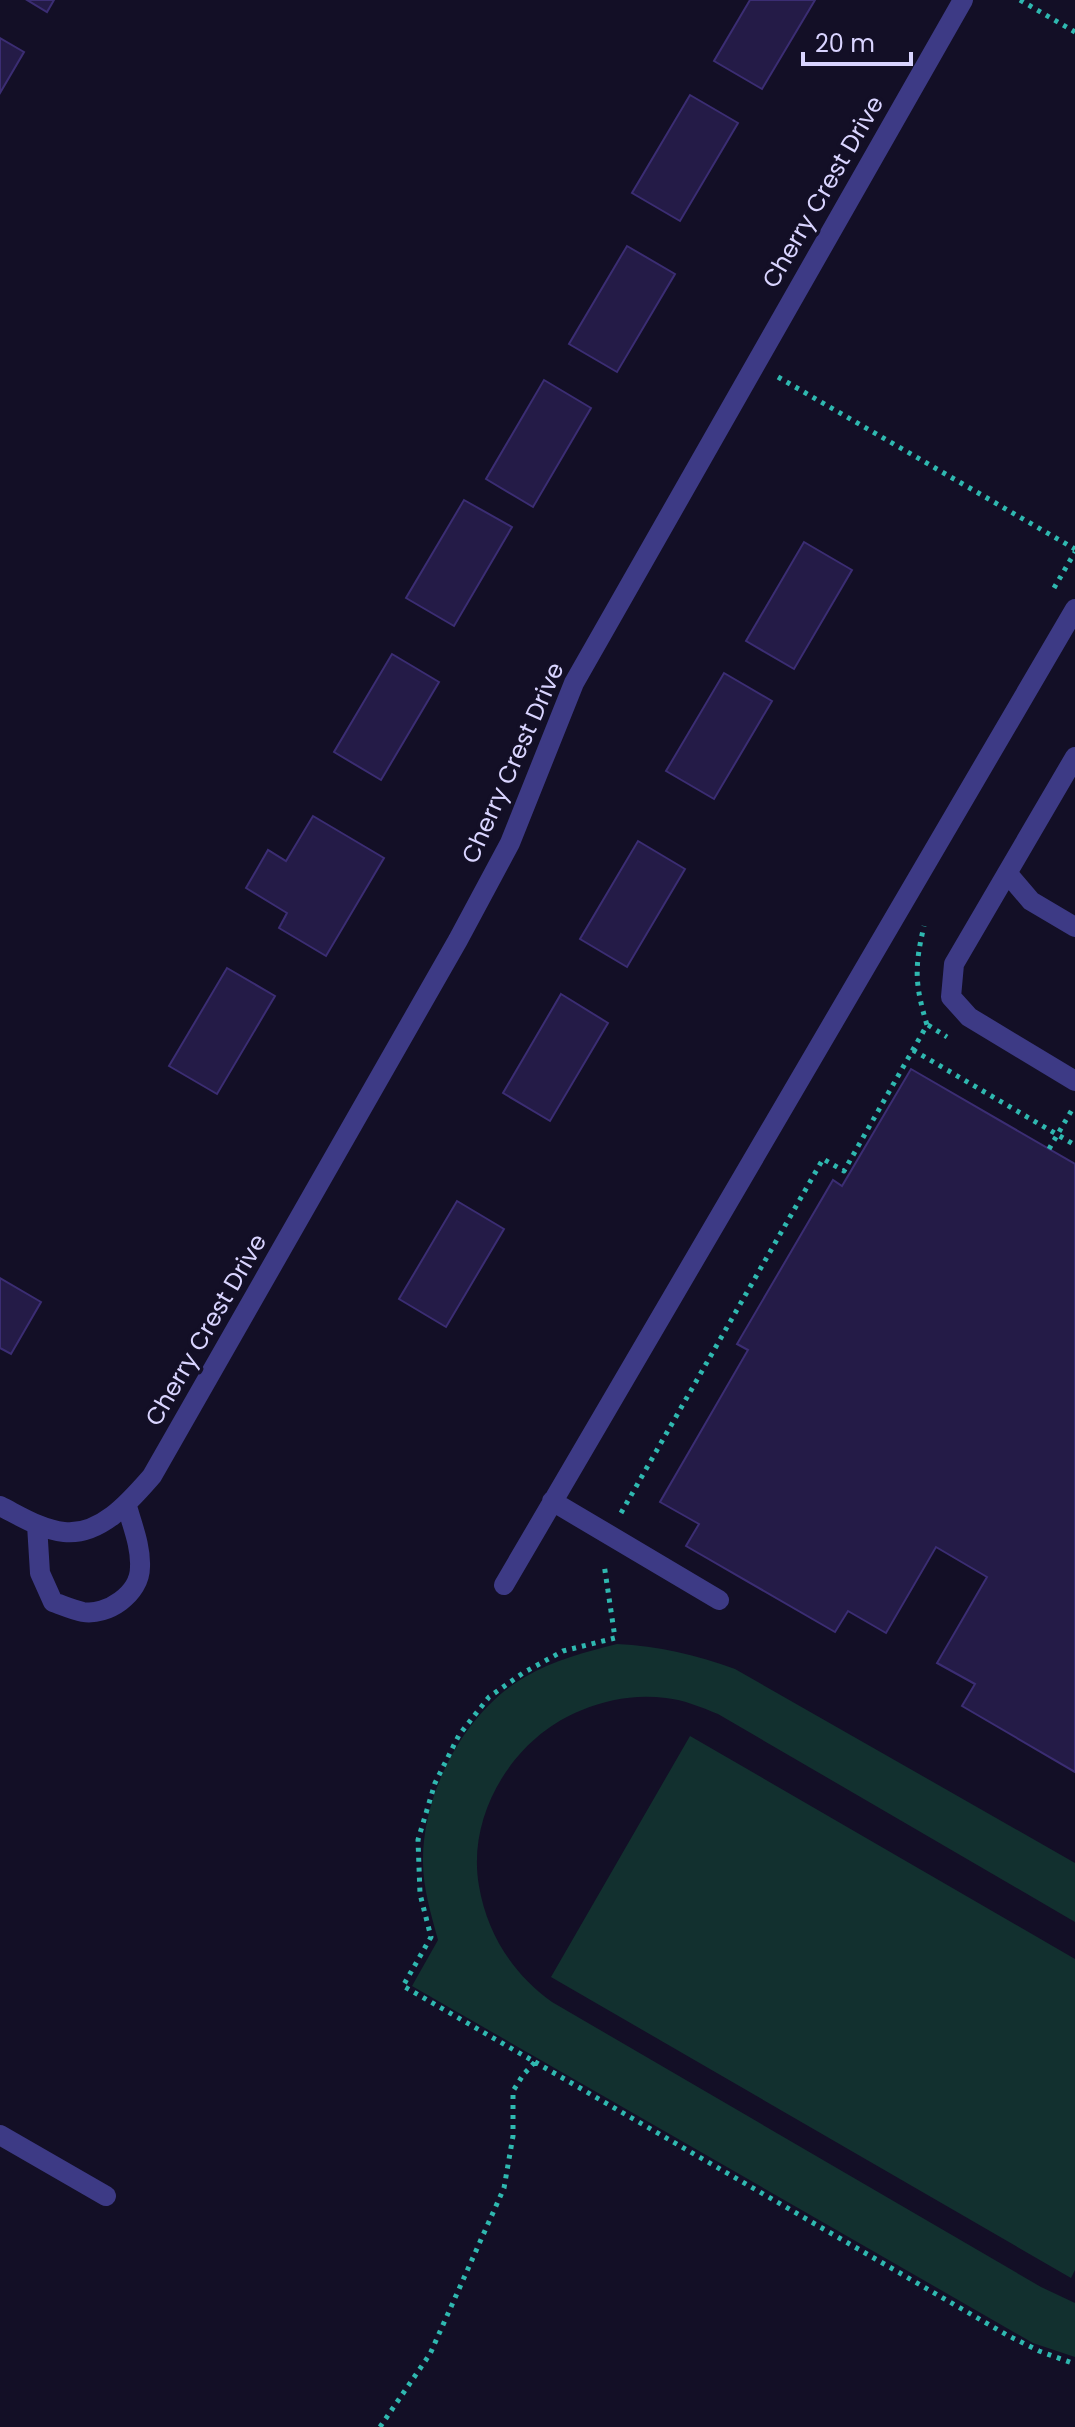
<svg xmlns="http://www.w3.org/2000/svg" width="1075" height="2427" font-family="Poppins,sans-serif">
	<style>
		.green { fill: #12302f }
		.building { fill: #241b47; stroke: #3b2d73; stroke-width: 2 }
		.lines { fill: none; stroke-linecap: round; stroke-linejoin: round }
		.path { stroke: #2fb8b0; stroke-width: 5; stroke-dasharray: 4 6; stroke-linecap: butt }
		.minor { stroke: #3d3a85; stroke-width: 20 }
		.labels { text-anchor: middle; stroke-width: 7; stroke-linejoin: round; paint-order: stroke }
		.street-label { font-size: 24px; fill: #d9d4ff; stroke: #130f26 }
	</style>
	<rect width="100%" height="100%" fill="#130f26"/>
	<path class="green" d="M617,1644C658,1646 697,1655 735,1669L1075,1863V1922L718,1714C701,1707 684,1700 666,1698C637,1694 608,1699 582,1710C515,1736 466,1813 479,1886C487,1934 513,1974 552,2002L1041,2287L1075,2303V2357L1033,2343L412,1986L438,1940C431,1914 423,1888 423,1862C422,1793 465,1711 525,1677C554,1660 585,1652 617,1644Z
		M690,1736L1075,1959V2270L1071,2278L551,1977Z"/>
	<path class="building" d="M27,0H54L47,12Z
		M750,0H815L762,89L714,61Z
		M0,38L24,52L0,93Z
		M690,95L738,123L680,221L632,193Z
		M627,246L675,274L617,372L569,344Z
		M544,380L591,408L533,507L486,479Z
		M464,500L512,527L454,626L406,598Z
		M804,542L852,570L794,669L746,641Z
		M392,654L439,682L381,780L334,752Z
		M724,673L772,701L714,799L666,771Z
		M313,816L384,858L326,956L279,928L287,913L246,888L268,850L286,861Z
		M638,841L685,869L627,967L580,939Z
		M227,968L275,996L217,1094L169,1066Z
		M561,994L608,1023L550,1121L503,1093Z
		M911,1069L1075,1164V1772L962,1706L975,1684L937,1663L987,1577L936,1547L886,1633L848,1611L835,1632L686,1546L699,1524L660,1502L748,1350L737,1344L833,1180L842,1186Z
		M457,1201L504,1229L446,1327L399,1299Z
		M0,1278L41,1302L11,1354L0,1348Z"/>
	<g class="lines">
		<path class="path" d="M1020,0L1075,32
			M778,377L1075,549
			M1054,588L1075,552
			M928,1025L947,1037
			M913,1050L1075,1145
			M1049,1149L1073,1108
			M621,1513L823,1159L844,1171L927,1025C915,985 914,968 924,926
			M535,2062L1007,2335L1039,2351L1075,2364
			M380,2427L430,2354L504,2188L513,2136V2091L523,2075L535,2062L403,1986L431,1937L420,1894L418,1840L435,1783L459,1735L489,1697L523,1673L563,1651L615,1638L604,1564"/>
		<path class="minor" d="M1075,757L954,964L951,997L969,1017L1075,1081
			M1008,874L1031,901L1075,927
			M552,1501L719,1600
			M0,1506C20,1516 42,1530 64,1532C101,1536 131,1500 152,1476L458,940L510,843L574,683L963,0
			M37,1525L40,1573L53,1602C62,1605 73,1610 83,1612C107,1616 140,1594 140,1567C141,1546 132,1525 127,1506
			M504,1585L1075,609
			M0,2135L106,2196"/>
	</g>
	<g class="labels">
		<g class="street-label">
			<text transform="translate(823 192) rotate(-60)" y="8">Cherry Crest Drive</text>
			<text transform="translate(513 763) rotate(-66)" y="8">Cherry Crest Drive</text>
			<text transform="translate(206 1330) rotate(-60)" y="8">Cherry Crest Drive</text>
		</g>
	</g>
	<path d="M803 52v12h108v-12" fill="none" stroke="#d9d4ff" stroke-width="4"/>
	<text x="815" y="52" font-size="24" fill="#d9d4ff" stroke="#130f26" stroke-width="6" paint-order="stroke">20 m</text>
</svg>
